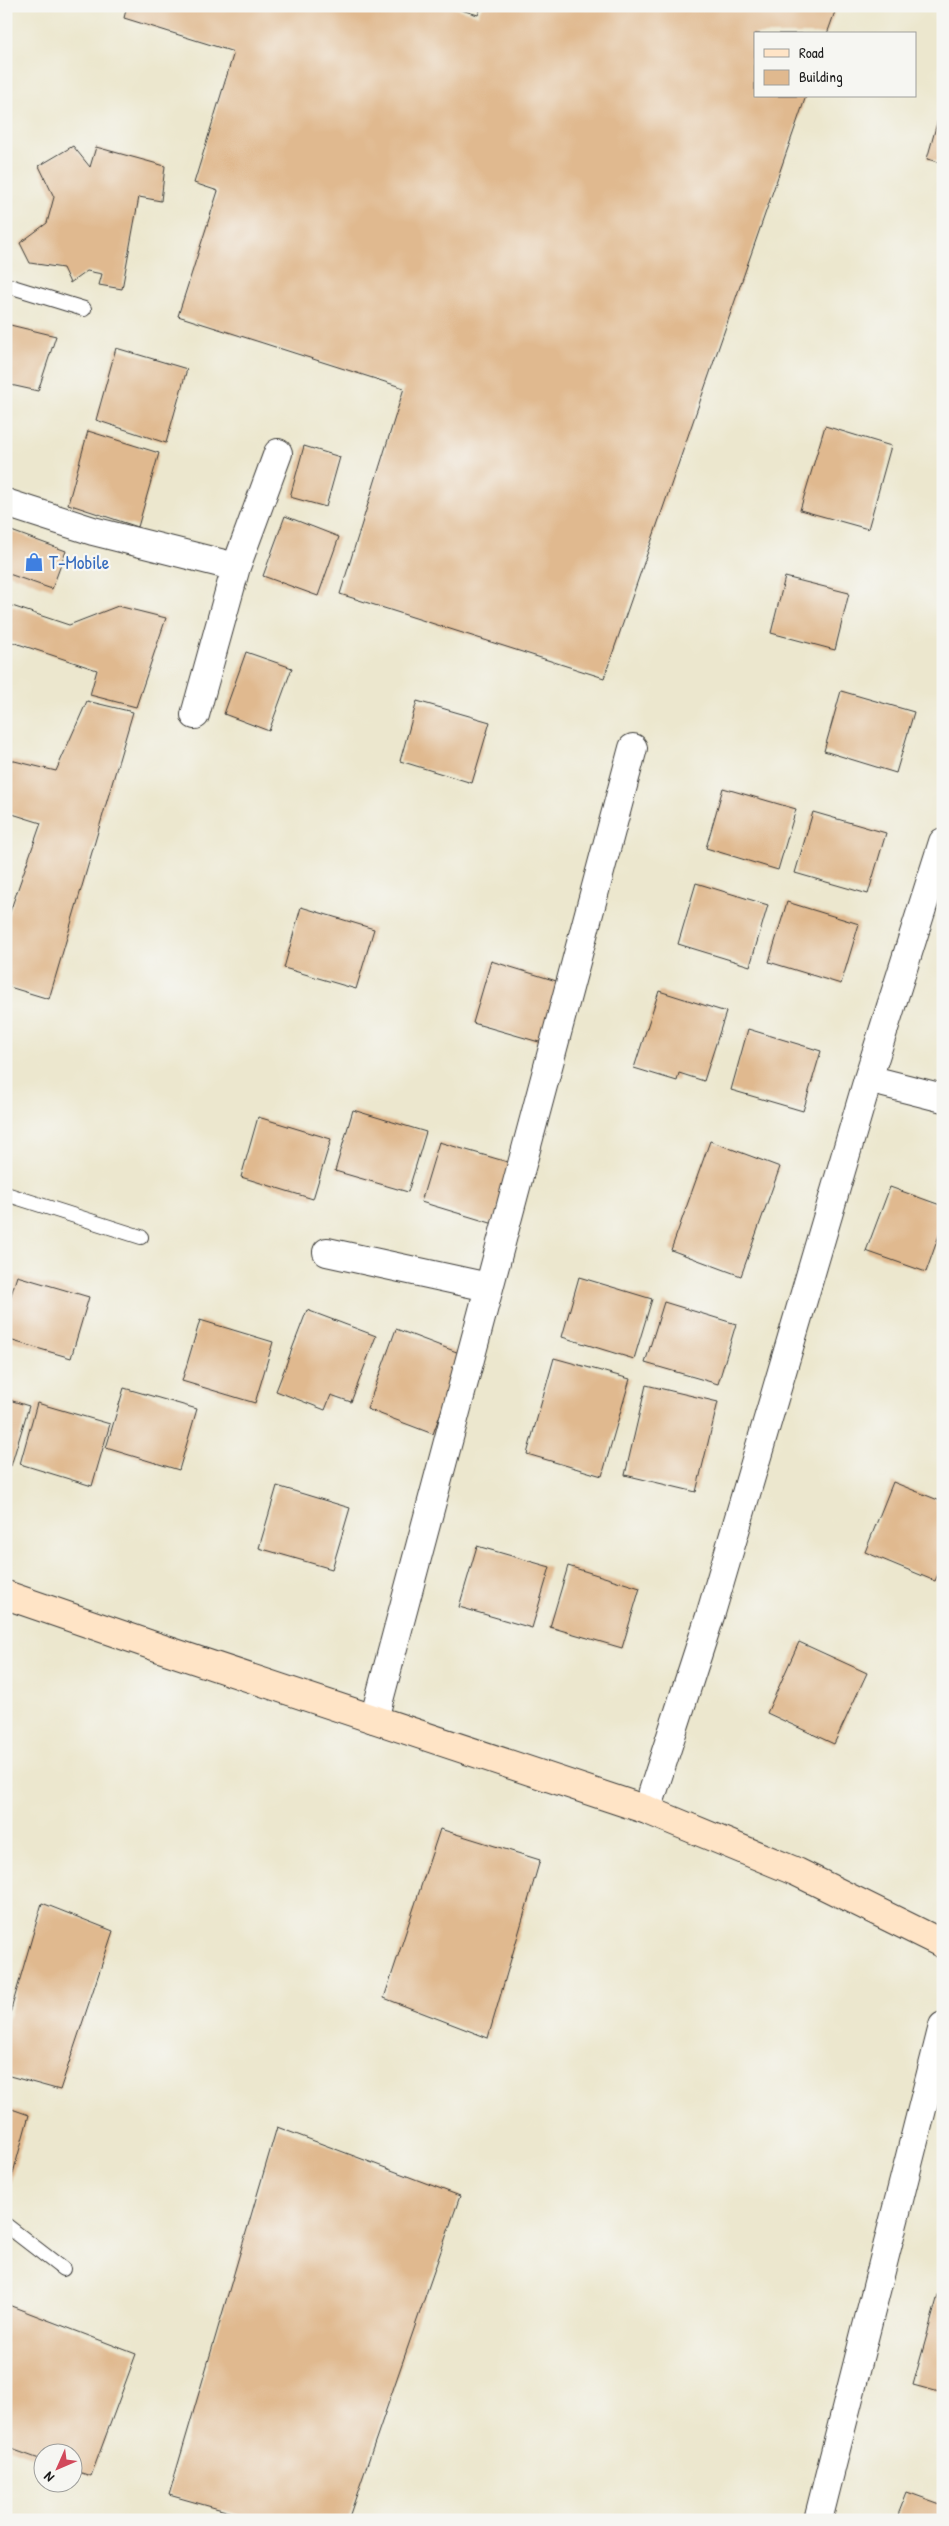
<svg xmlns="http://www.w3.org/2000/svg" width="949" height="2526" font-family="'Patrick Hand',sans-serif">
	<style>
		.building { fill: #e0b98f }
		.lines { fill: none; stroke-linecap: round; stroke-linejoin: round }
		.lane-casing { stroke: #3b3a37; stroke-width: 16 }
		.street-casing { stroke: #3b3a37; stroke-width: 30 }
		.secondary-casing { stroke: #3b3a37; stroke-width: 30 }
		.lane { stroke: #fff; stroke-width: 14 }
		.street { stroke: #fff; stroke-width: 28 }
		.secondary { stroke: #ffe4c6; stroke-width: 28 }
		.labels { text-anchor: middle; stroke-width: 4.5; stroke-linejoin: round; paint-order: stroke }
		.shop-label { font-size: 19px; fill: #366cbe; stroke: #f6f6f2; text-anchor: start }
	</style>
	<rect width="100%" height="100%" fill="#f6f6f2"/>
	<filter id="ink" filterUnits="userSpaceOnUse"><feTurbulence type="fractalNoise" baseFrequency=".02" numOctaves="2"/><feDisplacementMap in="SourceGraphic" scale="10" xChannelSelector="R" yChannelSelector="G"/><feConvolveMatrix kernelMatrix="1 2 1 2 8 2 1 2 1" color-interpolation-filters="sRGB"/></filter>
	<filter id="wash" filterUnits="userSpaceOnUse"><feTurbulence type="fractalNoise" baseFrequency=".0096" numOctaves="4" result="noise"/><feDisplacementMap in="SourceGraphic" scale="20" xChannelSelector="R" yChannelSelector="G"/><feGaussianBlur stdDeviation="1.12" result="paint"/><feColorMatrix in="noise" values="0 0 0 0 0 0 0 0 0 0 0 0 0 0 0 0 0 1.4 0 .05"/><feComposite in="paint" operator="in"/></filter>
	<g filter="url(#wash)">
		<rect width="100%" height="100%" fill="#ece7ce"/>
		<g id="blocks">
			<path class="building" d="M127,6H448L478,15L482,6H837L827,34H755V96H806L604,678L340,594L404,388L178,316L218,191L194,183L234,52L124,18Z
				M942,105H943V163L927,159Z
				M73,146L90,167L96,147L165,166L161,201L139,197L122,289L99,285L102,274L87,271L70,283L63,268L30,263L20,243L47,223L54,197L39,166Z
				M6,324L56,336L38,391L6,384Z
				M116,348L187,369L166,443L96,420Z
				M825,426L891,446L868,529L800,510Z
				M88,431L159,453L138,527L68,504Z
				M304,446L340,457L326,507L290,497Z
				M285,516L339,537L318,596L263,576Z
				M6,529L66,551L52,589L6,573Z
				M785,577L849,593L835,650L771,633Z
				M6,604L69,625L118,606L166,618L136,707L90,695L97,670L6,640Z
				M246,652L292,668L269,731L224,714Z
				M841,691L914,712L896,773L824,751Z
				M87,701L133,712L49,999L6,986V923L41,823L6,812V759L56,771Z
				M417,701L490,722L472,783L400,761Z
				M723,788L796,809L778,870L706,848Z
				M813,812L886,833L868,894L795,873Z
				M696,883L768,905L750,966L678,944Z
				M787,902L859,924L841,984L769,962Z
				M301,907L374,929L356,989L284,968Z
				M491,961L563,983L546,1044L473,1023Z
				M659,991L726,1012L704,1081L679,1073L677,1081L634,1068Z
				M748,1029L821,1051L803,1111L731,1090Z
				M353,1110L426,1132L408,1192L335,1171Z
				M258,1117L331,1139L313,1199L241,1177Z
				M710,1141L780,1167L741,1276L671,1250Z
				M439,1142L511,1163L494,1224L421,1202Z
				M890,1187L943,1206V1224L926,1272L866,1251Z
				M17,1276L89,1297L71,1358L6,1339V1311Z
				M579,1277L652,1299L634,1359L562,1337Z
				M664,1302L736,1324L718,1384L645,1363Z
				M307,1310L376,1336L351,1402L331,1395L325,1410L276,1391Z
				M200,1320L273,1342L255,1403L182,1381Z
				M396,1329L462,1354L433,1434L367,1409Z
				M554,1358L630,1379L602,1476L527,1454Z
				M646,1385L718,1402L696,1492L625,1475Z
				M124,1388L197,1409L179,1470L106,1448Z
				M6,1399L29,1406L11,1466L6,1465Z
				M37,1403L110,1424L92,1486L20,1464Z
				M893,1482L943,1502V1563L935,1581L865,1552Z
				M277,1486L350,1508L332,1569L259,1548Z
				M477,1546L550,1567L532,1628L459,1607Z
				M568,1566L640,1588L622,1648L550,1627Z
				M799,1642L867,1673L834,1744L767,1713Z
				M440,1829L540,1860L488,2038L384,1998Z
				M42,1903L113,1931L60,2090L6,2075V2027Z
				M6,2107L29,2115L7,2195H6Z
				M277,2127L460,2196L348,2520H258L169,2495Z
				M942,2281H943V2393L913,2385Z
				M6,2304L136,2354L91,2476L72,2470V2454H42V2460L6,2447Z
				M907,2492L943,2505V2520H896Z"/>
		</g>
	</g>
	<g filter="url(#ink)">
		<use href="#blocks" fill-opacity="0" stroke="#3b3a37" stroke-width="1"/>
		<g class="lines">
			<g class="lane-casing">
				<path id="lane" d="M6,285L84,309
					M6,1194L141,1237
					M6,2225L63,2269"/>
			</g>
			<g class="street-casing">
				<path id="street" d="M6,503L93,531L236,567
					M195,715L236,567L278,453
					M868,1079L943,1098
					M327,1252L488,1287
					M374,1719L633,748
					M647,1810L710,1616L868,1079L943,842
					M818,2520L943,2026"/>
			</g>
			<g class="secondary-casing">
				<path id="secondary" d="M6,1595L157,1647L647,1810L797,1872L943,1944"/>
			</g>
			<use href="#lane" class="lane"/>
			<use href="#street" class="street"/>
			<use href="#secondary" class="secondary"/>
		</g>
	</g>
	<defs>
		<g id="shop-bare" transform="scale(1.5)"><path d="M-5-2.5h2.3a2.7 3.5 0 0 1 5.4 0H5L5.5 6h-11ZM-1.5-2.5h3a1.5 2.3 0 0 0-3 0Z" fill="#3f7fe0" stroke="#f6f6f2" stroke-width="2.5" paint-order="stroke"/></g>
	</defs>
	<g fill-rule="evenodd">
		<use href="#shop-bare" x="34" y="562"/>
	</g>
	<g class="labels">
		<g class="shop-label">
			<text x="49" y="569">T-Mobile</text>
		</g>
	</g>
	<rect width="949" height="2526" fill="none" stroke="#f6f6f2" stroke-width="25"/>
	<rect x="754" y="32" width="162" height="65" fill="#f6f6f2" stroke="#9f9f9c"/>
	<rect x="764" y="49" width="25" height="8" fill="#ffe4c6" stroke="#9f9f9c"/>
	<text x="799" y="58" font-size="15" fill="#1c1c1c">Road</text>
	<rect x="764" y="70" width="25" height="15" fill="#e0b98f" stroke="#9f9f9c"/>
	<text x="799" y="82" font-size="15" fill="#1c1c1c">Building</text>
	<g transform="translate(58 2468) rotate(225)"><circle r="24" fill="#f6f6f2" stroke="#9f9f9c"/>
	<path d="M0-4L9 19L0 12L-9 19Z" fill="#d1495b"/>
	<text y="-8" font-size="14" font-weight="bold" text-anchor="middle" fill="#1c1c1c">N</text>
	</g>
</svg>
